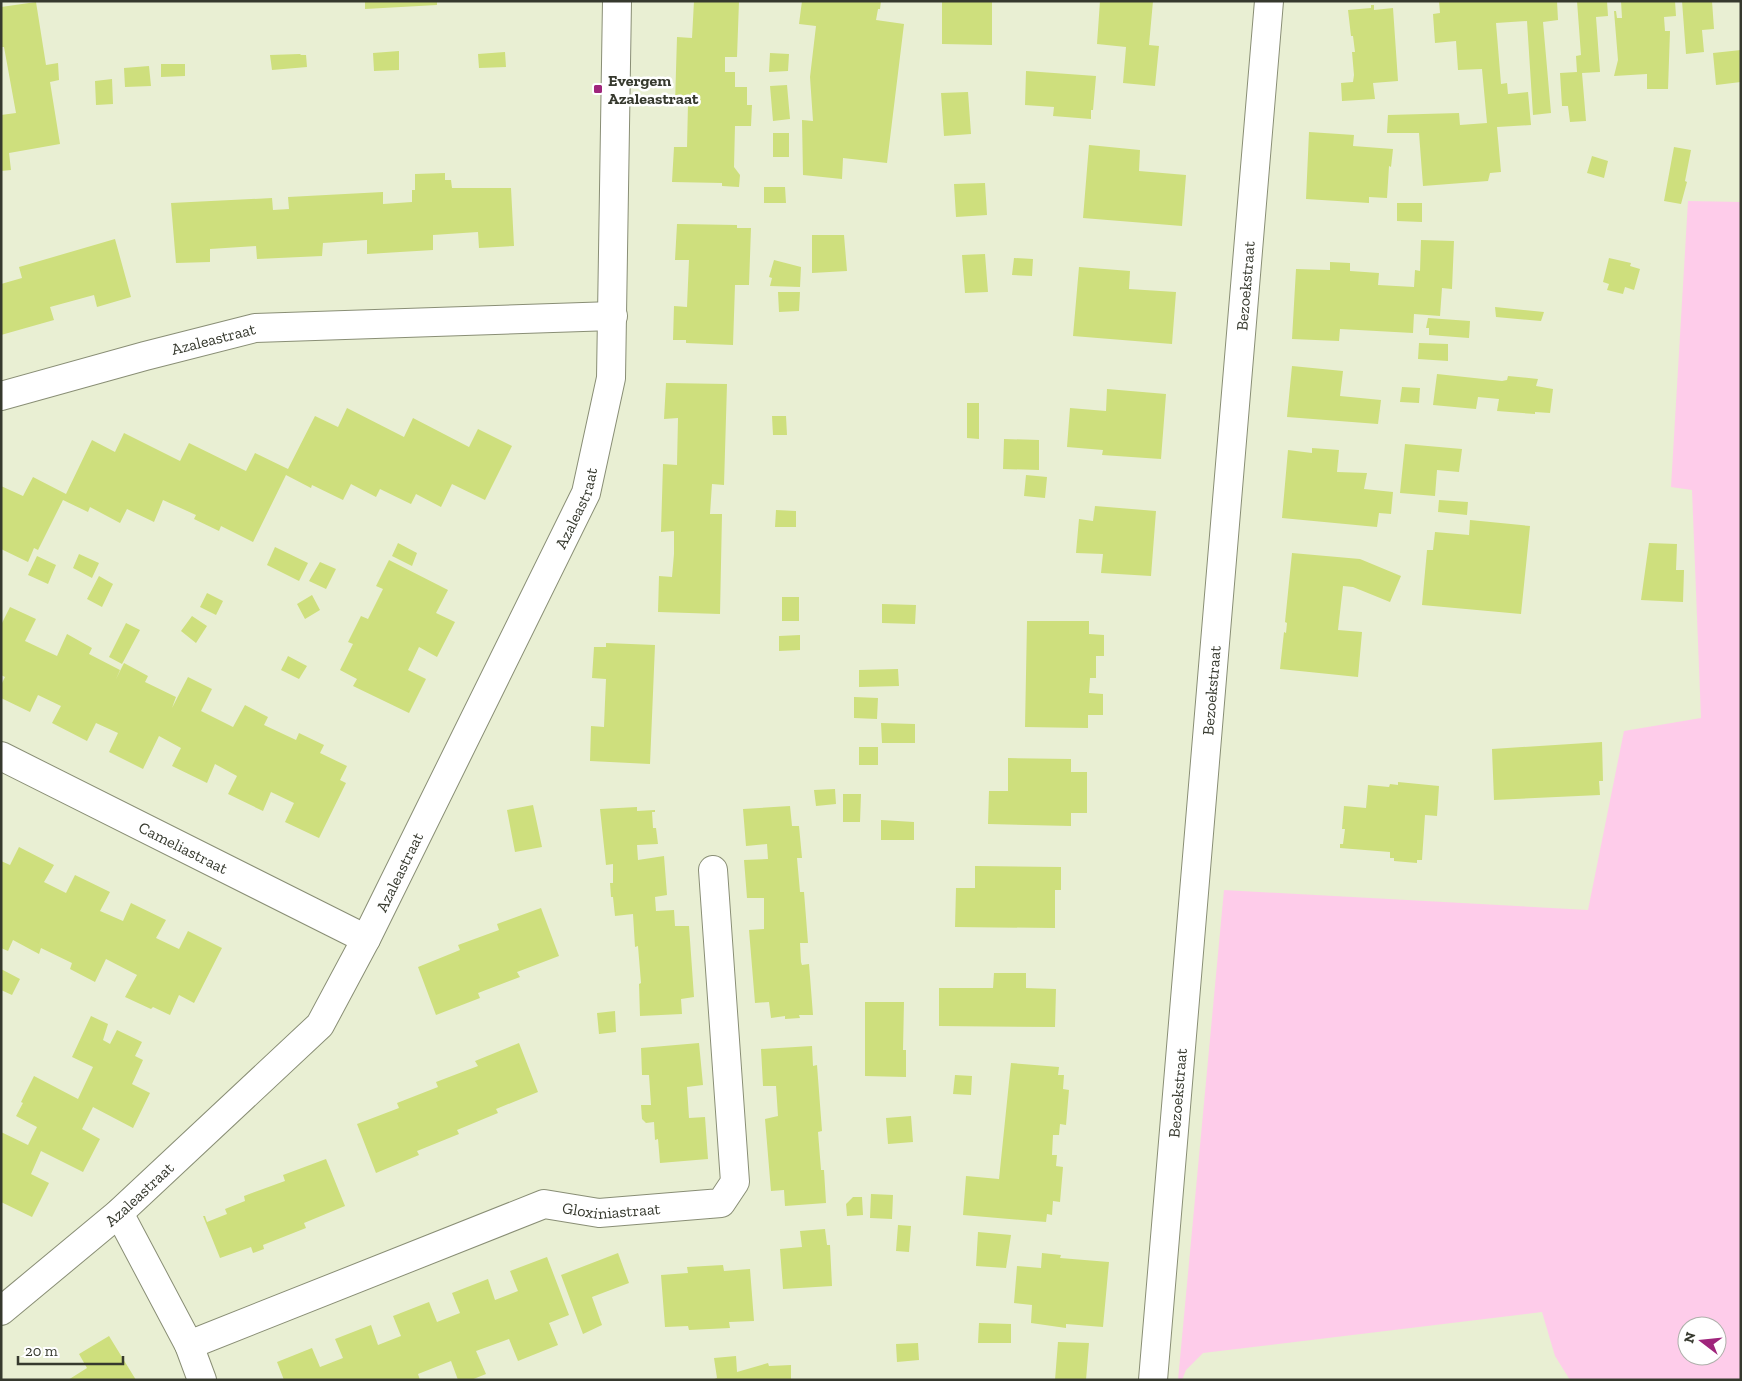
<svg xmlns="http://www.w3.org/2000/svg" width="1742" height="1381" font-family="'Zilla Slab',serif">
	<style>
		.green { fill: #feccea; fill-rule: evenodd }
		.building { fill: #cedf7d }
		.lines { fill: none; stroke-linecap: round; stroke-linejoin: round }
		.minor-casing { stroke: #898e75; stroke-width: 30 }
		.minor { stroke: #fff; stroke-width: 28 }
		.poi-dot { fill: #9f257c; stroke: #fff; stroke-width: 2 }
		.labels { text-anchor: middle; stroke-width: 5; stroke-linejoin: round; paint-order: stroke }
		.poi-label { font-size: 16px; font-weight: bold; fill: #36392e; stroke: #fff; text-anchor: start }
		.street-label { font-size: 16px; fill: #36392e; stroke: #fff }
	</style>
	<rect width="100%" height="100%" fill="#e9efd3"/>
	<path class="green" d="M1688,201L1741,202V1380H1570L1555,1356L1542,1312L1203,1353L1186,1370L1182,1380H1178L1224,890L1588,910L1624,731L1701,718L1692,490L1671,487ZM1687,1326H1717V1356H1687Z"/>
	<path class="building" d="M365,1H437V5L365,9Z
		M694,1H739L737,57H725V72H735V87H747V105H752L751,126H735L734,167L740,175L739,187L722,186V183L672,182L674,147H687L688,104H675L677,37L692,38Z
		M802,1H881L880,9H878L876,20L904,24L887,163L843,158L842,179L803,175L802,120L813,121L810,77L816,26L799,24Z
		M942,1H992V45L942,44Z
		M1100,1H1153L1149,45L1159,46L1155,86L1123,83L1126,47L1097,44Z
		M1439,1H1557L1558,20L1543,22L1551,113L1533,115L1527,21L1496,23L1501,84L1507,83L1508,94L1528,92L1531,125L1497,127L1501,172L1490,173L1488,181L1423,186L1419,133H1387L1388,115L1459,113L1460,125L1487,123L1482,69L1458,70L1456,41L1435,43L1433,14L1440,13Z
		M1577,1H1607L1608,16L1596,17L1600,72L1582,73L1586,121L1570,122L1568,106H1562L1560,73L1577,72L1576,56L1581,55Z
		M1621,1H1675L1676,16L1664,17L1665,31H1670L1668,89H1647V74L1614,76L1618,60L1614,11H1616L1617,18H1622Z
		M1682,1H1712L1714,29L1702,30L1704,52L1686,54Z
		M36,2L46,65L58,63L59,80L50,82L60,144L9,153L11,170L1,171V115L16,113L4,47H1V7Z
		M1371,5H1374V10L1393,8L1398,81L1373,83L1375,99L1342,101L1341,83L1353,82L1354,75L1352,52H1355L1353,36H1351L1348,10L1371,8Z
		M1741,50V82L1716,85L1713,53Z
		M399,51V70L374,71L373,53Z
		M505,52L506,67L479,68L478,54Z
		M770,53L789,54L788,71L769,72Z
		M300,54L301,55H306L307,67L272,70L270,55Z
		M161,64H185V76L161,77Z
		M149,66L151,86L125,87L124,68Z
		M1026,71L1096,76L1093,110H1091V119L1053,116L1054,107L1025,105Z
		M112,79L113,104L96,105L95,81Z
		M787,85L790,119L773,121L770,86Z
		M968,92L971,134L944,136L941,93Z
		M1309,132L1354,135L1353,146L1393,149L1391,167L1389,166L1387,198L1369,197V203L1306,199Z
		M773,133H789V157H773Z
		M1089,145L1140,150L1139,171L1186,175L1182,226L1083,218Z
		M1674,147L1691,150L1685,181L1687,182L1681,204L1664,201Z
		M1592,156L1608,161L1604,178L1587,173Z
		M445,173V180H451L452,188H511L514,246L479,248L478,232L433,235V250L367,254V240L323,243L322,256L257,259L256,246L210,249V262L176,263L171,203L272,198L273,210L289,209L288,197L383,192V204L412,202V190H415V174Z
		M985,183L987,215L956,217L954,184Z
		M764,187H785L786,203H764Z
		M1397,203H1422V222L1397,221Z
		M677,224L737,225V228H751L749,285H735L733,345L686,343V340H673L674,306L687,307L688,283L689,260H675Z
		M812,235H844L847,271L812,273Z
		M115,239L131,297L97,307L94,295L50,307L54,320L1,335V284L22,278L19,267Z
		M1421,240L1454,241L1452,289L1442,288L1440,316L1414,314L1413,333L1340,329L1339,341L1292,339L1296,269L1330,270V262L1350,263V271L1379,273L1378,285L1414,287L1415,270L1420,271Z
		M985,254L988,292L965,293L962,255Z
		M1014,258L1033,259L1032,276L1012,275Z
		M1609,258L1631,263L1630,266L1640,269L1634,290L1625,287L1623,294L1607,290L1609,284L1603,282Z
		M774,260L801,267L800,287L770,286L772,278L769,277Z
		M1079,267L1130,271L1129,289L1176,292L1172,344L1073,336Z
		M778,292H800L799,311L779,312Z
		M1495,307L1544,312L1541,321L1496,317Z
		M1428,318L1470,321L1469,338L1429,335V328H1426Z
		M1419,343L1448,344V361L1418,359Z
		M1292,366L1343,371L1340,396L1381,400L1378,424L1287,417Z
		M1437,374L1502,381L1507,380L1508,376L1538,379L1536,386L1553,389L1550,413L1535,412V414L1497,411L1499,399L1478,397L1476,409L1433,405Z
		M666,383L727,384L724,485L712,484L710,514H722L720,614L658,612L659,576L672,577L674,554V531L661,532L663,464L677,465L678,418L664,419Z
		M1402,387L1420,388L1419,403L1400,402Z
		M1107,389L1166,394L1161,459L1102,455L1103,450L1067,447L1070,408L1106,411Z
		M967,403H979V439L967,438Z
		M347,408L404,437L413,418L469,447L478,429L512,446L485,500L452,484L441,507L416,494L411,504L380,489L376,497L351,484L343,500L312,485L311,488L286,475L253,542L221,526L219,531L194,519L196,515L163,500L154,522L127,509L120,523L90,507L88,512L63,500L38,550L34,548L28,562L1,549V486L23,496L33,477L66,494L92,440L115,452L124,433L180,461L189,443L246,471L255,453L288,469L315,416L338,427Z
		M772,416H786L787,435H773Z
		M1004,439L1039,440V470L1003,469Z
		M1405,444L1462,449L1459,472L1437,470L1435,496L1400,493Z
		M1312,448L1339,450L1337,472L1367,473L1364,489L1393,492L1391,514L1379,513L1377,527L1282,518L1288,450L1312,453Z
		M1026,475L1047,477L1045,498L1024,496Z
		M1439,500L1468,502L1467,515L1438,512Z
		M1095,506L1156,511L1151,576L1101,573L1103,554L1076,553L1079,519L1093,521Z
		M776,510L796,511V527H775Z
		M1470,520L1530,526L1521,614L1422,605L1427,550H1433L1435,532L1469,535Z
		M398,543L417,553L412,566L392,556Z
		M1649,543L1677,544L1676,570H1684L1683,602L1641,600Z
		M275,547L308,563L299,581L267,565Z
		M1292,553L1360,559L1401,576L1390,602L1353,587L1343,586L1338,630L1362,632L1358,677L1280,669L1284,632L1286,633L1287,623L1285,622Z
		M79,554L99,563L92,578L73,568Z
		M37,556L56,565L48,584L28,575Z
		M389,560L448,590L436,613L455,622L437,657L419,647L408,670L426,679L409,713L353,686L357,679L340,670L353,644L348,642L361,616L368,619L383,589L376,586Z
		M320,562L336,569L326,589L309,581Z
		M99,576L113,584L102,607L87,599Z
		M207,593L223,601L216,615L200,607Z
		M312,595L320,610L305,619L297,604Z
		M782,597H799V621H782Z
		M882,604L916,605L915,624L882,623Z
		M10,607L36,619L25,641L57,656L67,634L92,648L89,654L120,670L116,679L124,663L148,676L145,682L176,697L172,708L188,677L212,689L201,711L233,727L245,705L268,717L264,725L296,740L299,733L324,745L320,753L347,766L340,780L346,783L319,838L285,822L294,803L271,792L263,811L228,794L237,776L215,764L207,783L172,766L181,748L159,736L143,769L109,752L118,733L96,723L87,741L52,723L61,706L38,695L30,712L1,698V685L5,677L1,675V625Z
		M192,616L207,626L196,643L181,631Z
		M1027,621H1089V634L1104,635V656H1096V678H1090L1089,693L1103,694V715H1088V728L1025,727Z
		M126,623L140,630L122,664L109,657Z
		M800,635V650L779,651V636Z
		M606,643L655,645L650,764L590,761L591,726L604,727L605,702L606,679L592,678L594,647H606Z
		M288,656L307,666L299,679L281,670Z
		M898,669L899,686L859,687V670Z
		M854,697L878,698L877,719L854,718Z
		M881,723L915,724V743H882Z
		M1602,742L1603,781H1599L1600,795L1494,800L1492,749Z
		M859,747H878V765H859Z
		M1008,758L1071,759V772H1087V813H1071V826L988,824L989,791H1008Z
		M1398,782L1439,786L1437,816L1425,815L1422,860H1417V863L1394,861V858H1390V852L1340,848V844H1343L1345,829H1342L1344,806L1366,808L1368,785L1389,787L1390,784L1398,785Z
		M835,789L836,804L816,806L814,790Z
		M843,794H861L860,822H843Z
		M533,805L542,847L515,852L507,810Z
		M790,806L792,826H799L802,858H797L800,892H804L808,943H800L801,962L802,965L809,964L813,1015H799L800,1018L785,1019V1016L771,1018L769,1002L755,1003L749,930L764,929V898H747L744,860L768,859L767,844L746,846L743,809Z
		M637,807V811L655,810V812H652L653,828H656L658,844L637,845L638,860L664,856L667,895L655,897L656,911L674,910L675,926H689L694,997L681,999L682,1014L640,1016L639,984L641,983L638,946L635,947L633,914L615,916L613,897H611L610,883H613V864L606,865L600,809Z
		M881,820L914,822V840H881Z
		M19,847L54,865L44,882L66,893L75,875L110,892L100,911L123,921L131,903L166,920L156,938L179,949L188,931L222,948L194,1003L179,995L170,1015L153,1007L151,1009L125,997L137,975L106,959L95,982L70,969L72,963L41,948L39,954L13,940L8,951L1,948V861L10,865Z
		M975,866L1061,867V890H1055V928L955,927L956,888H975Z
		M541,908L559,956L517,972L520,977L478,993L480,998L436,1015L418,967L460,950L458,945L499,930L497,924Z
		M1,969L20,979L12,995L1,990Z
		M994,973H1026V988L1056,989L1055,1027L939,1026V988H993Z
		M865,1002H904L903,1050H906V1077L865,1076Z
		M615,1011L616,1032L599,1034L597,1013Z
		M91,1016L108,1024L103,1040L110,1044L117,1030L142,1042L135,1056L143,1060L132,1084L150,1093L133,1128L93,1107L82,1129L100,1139L83,1172L41,1151L31,1174L49,1183L32,1217L1,1202V1132L28,1145L37,1127L16,1116L23,1103L21,1102L34,1076L78,1099L93,1067L72,1057Z
		M519,1043L538,1092L496,1109L498,1113L457,1130L459,1134L417,1151L419,1155L376,1173L357,1124L399,1108L397,1103L438,1087L436,1082L478,1066L475,1061Z
		M699,1043L703,1085L687,1087L689,1118L705,1117L708,1159L660,1163L658,1139L655,1140L654,1122L646,1123L642,1119L641,1105H651L649,1075H642L641,1048Z
		M812,1046L813,1066L817,1065L822,1131L818,1132L821,1170H824L826,1203L785,1206L784,1190L771,1191L765,1119L778,1116L776,1086H763L761,1049Z
		M1011,1063L1059,1067L1058,1075H1064L1063,1089L1069,1090L1066,1125L1060,1124L1059,1135H1053L1052,1155H1057L1056,1166L1063,1167L1060,1202L1053,1201L1052,1215L1047,1214L1046,1222L963,1215L966,1176L999,1179Z
		M955,1075L972,1076L971,1095L953,1094Z
		M911,1116L913,1142L888,1144L886,1118Z
		M326,1159L345,1206L304,1223L306,1228L263,1245L264,1249L253,1253L251,1247L220,1258L203,1216H205L207,1222L227,1214L225,1209L245,1201L244,1196L285,1181L283,1175Z
		M871,1194L893,1195L892,1219L870,1218Z
		M853,1197H862L863,1215L847,1216L846,1204Z
		M898,1225L911,1226L909,1252L896,1251Z
		M825,1229L827,1245H830L832,1286L783,1289L780,1249L802,1247L800,1231Z
		M978,1232L1011,1235L1006,1268L976,1266Z
		M618,1253L629,1283L592,1297L602,1325L583,1334L561,1275Z
		M1042,1253L1061,1255L1060,1258L1109,1262L1103,1327L1066,1324V1328L1031,1323L1032,1305L1014,1303L1017,1266L1041,1268Z
		M547,1257L569,1315L549,1323L558,1345L518,1361L509,1339L476,1351L486,1374L471,1380H458L451,1361L418,1374L420,1380H284L277,1362L312,1348L320,1367L343,1358L335,1339L371,1325L378,1345L401,1336L393,1316L429,1302L437,1322L460,1313L452,1293L488,1279L495,1300L518,1291L510,1271Z
		M723,1265L724,1271L750,1269L754,1321L729,1322L730,1328L689,1330L688,1326L665,1327L661,1275L688,1273L687,1267Z
		M979,1323L1011,1324V1343H978Z
		M109,1336L136,1380H68L87,1368L79,1354Z
		M1058,1342L1089,1343L1086,1380H1055Z
		M918,1343L919,1360L897,1362L896,1344Z
		M736,1356L737,1372L768,1363L769,1366L791,1365V1380H712L717,1378L714,1358Z"/>
	<g class="lines">
		<g class="minor-casing">
			<g id="minor">
				<path id="s1" d="M1,396L145,356L255,328L613,316"/>
				<path id="s2" d="M1,756L366,939"/>
				<path d="M119,1213L189,1345L202,1380"/>
				<path id="s3" d="M1,1311L119,1213L320,1025L366,939L586,493L611,378L617,1"/>
				<path id="s4" d="M189,1345L544,1204L599,1213L721,1203L735,1182L713,870"/>
				<path id="s5" d="M1153,1380L1269,1"/>
			</g>
		</g>
		<use href="#minor" class="minor"/>
	</g>
	<rect class="poi-dot" x="593" y="84" width="10" height="10" rx="2.5"/>
	<g class="labels">
		<g class="poi-label">
			<text x="608" y="86">Evergem<tspan x="608" dy="18">Azaleastraat</tspan></text>
		</g>
		<g class="street-label">
			<text dy="6" stroke="none"><textPath href="#s5" startOffset="1098">Bezoekstraat</textPath></text>
			<text dy="6" stroke="none"><textPath href="#s1" startOffset="220">Azaleastraat</textPath></text>
			<text dy="6" stroke="none"><textPath href="#s3" startOffset="1006">Azaleastraat</textPath></text>
			<text dy="6" stroke="none"><textPath href="#s5" startOffset="692">Bezoekstraat</textPath></text>
			<text dy="6" stroke="none"><textPath href="#s2" startOffset="204">Cameliastraat</textPath></text>
			<text dy="6" stroke="none"><textPath href="#s3" startOffset="601">Azaleastraat</textPath></text>
			<text dy="6" stroke="none"><textPath href="#s5" startOffset="288">Bezoekstraat</textPath></text>
			<text dy="6" stroke="none"><textPath href="#s3" startOffset="181">Azaleastraat</textPath></text>
			<text dy="6" stroke="none"><textPath href="#s4" startOffset="450">Gloxiniastraat</textPath></text>
		</g>
	</g>
	<rect width="1742" height="1381" fill="none" stroke="#36392e" stroke-width="5"/>
	<g transform="translate(1702 1341) rotate(286)"><circle r="24" fill="#ffffff" stroke="#afb0ab"/>
	<path d="M0-4L9 19L0 12L-9 19Z" fill="#9f257c"/>
	<text y="-8" font-size="14" font-weight="bold" text-anchor="middle" fill="#36392e">N</text>
	</g>
	<path d="M18 1356v8h105v-8" fill="none" stroke="#36392e" stroke-width="2.5"/>
	<text x="25" y="1356" font-size="15" fill="#36392e" stroke="#ffffff" stroke-width="4" paint-order="stroke">20 m</text>
</svg>
